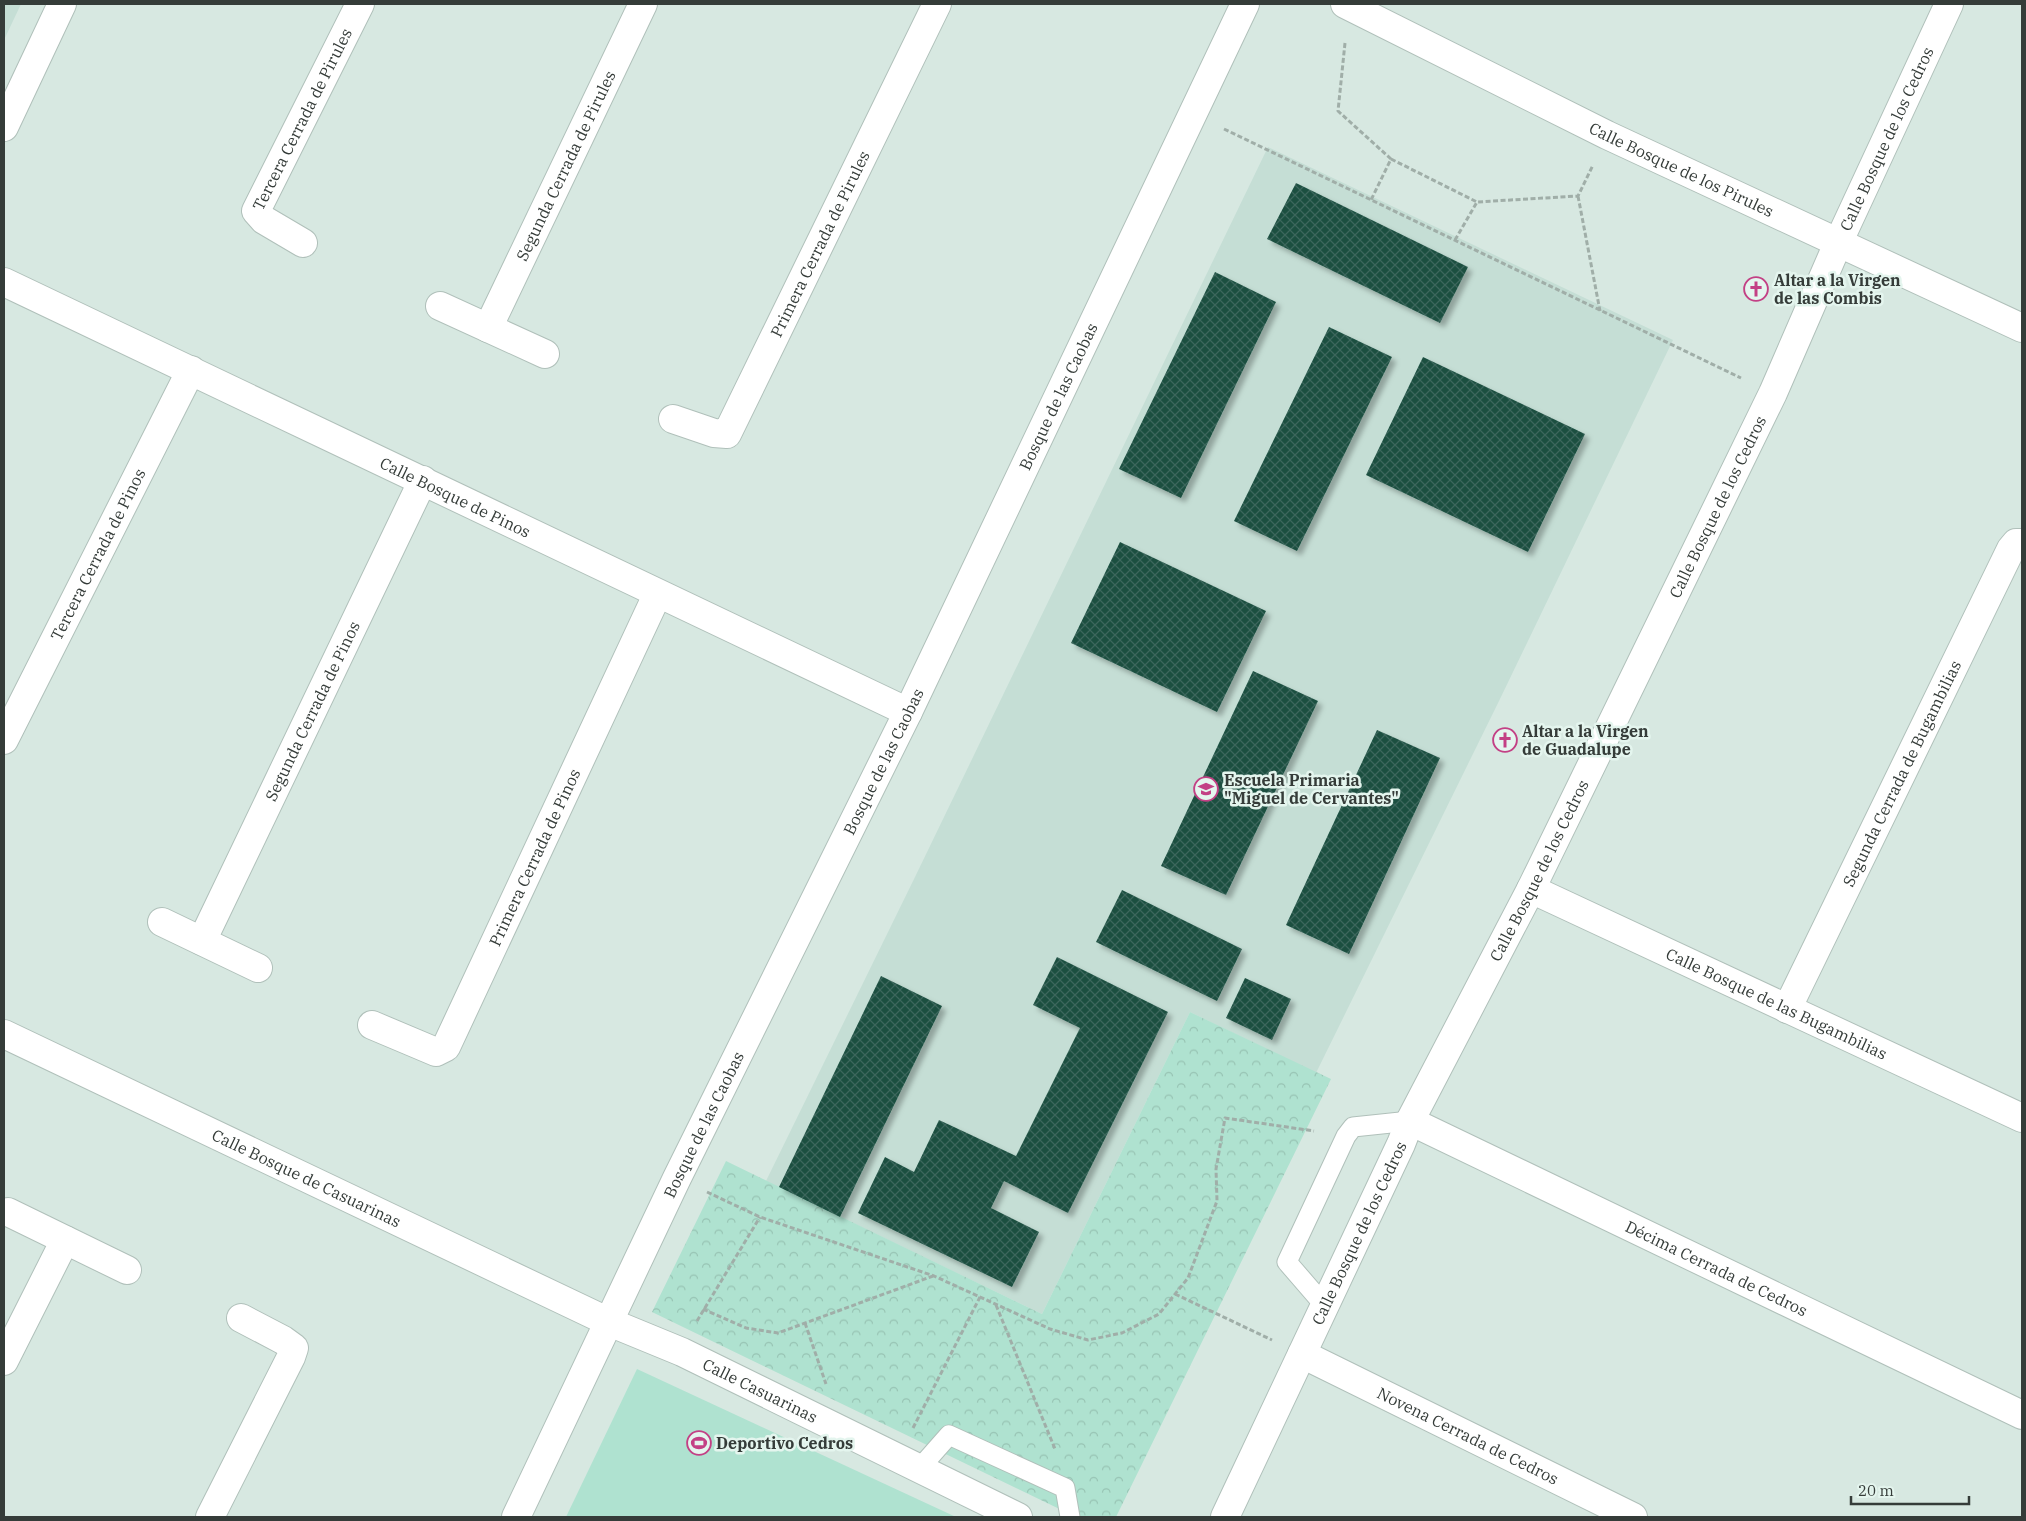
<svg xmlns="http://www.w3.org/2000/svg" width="2026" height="1521" font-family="'IBM Plex Serif',serif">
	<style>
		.built { fill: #c5ded5 }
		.forest { fill: url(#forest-crowns) }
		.pitch { fill: #afe2d0 }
		.building { fill: url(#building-cross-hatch); filter: url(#shadow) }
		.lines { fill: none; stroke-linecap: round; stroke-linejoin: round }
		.lane-casing { stroke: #b0c0ba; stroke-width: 21 }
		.street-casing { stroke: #b0c0ba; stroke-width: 30 }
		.secondary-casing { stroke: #b0c0ba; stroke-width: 30 }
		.path { stroke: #a0aea8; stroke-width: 3; stroke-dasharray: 5 2.5; stroke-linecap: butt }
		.lane { stroke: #fff; stroke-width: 19 }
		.street { stroke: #fff; stroke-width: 28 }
		.secondary { stroke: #fff; stroke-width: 28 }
		.labels { text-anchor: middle; stroke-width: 5; stroke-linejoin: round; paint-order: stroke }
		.street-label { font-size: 16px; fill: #353c39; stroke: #e4f5ee }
		.poi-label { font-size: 16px; font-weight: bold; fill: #353c39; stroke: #e4f5ee; text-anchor: start }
	</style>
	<defs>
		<pattern id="forest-crowns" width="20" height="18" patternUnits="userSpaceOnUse" patternTransform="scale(1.25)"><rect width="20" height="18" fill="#afe2d0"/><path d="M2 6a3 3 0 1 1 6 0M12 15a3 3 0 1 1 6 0" fill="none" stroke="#97c3b3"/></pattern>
		<pattern id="building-cross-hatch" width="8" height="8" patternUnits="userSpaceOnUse" patternTransform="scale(1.25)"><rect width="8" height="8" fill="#1b4f41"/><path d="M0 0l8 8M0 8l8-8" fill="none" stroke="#3c665b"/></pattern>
		<filter id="shadow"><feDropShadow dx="4.5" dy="4.5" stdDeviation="2.5" flood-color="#0004"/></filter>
	</defs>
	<rect width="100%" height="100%" fill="#d7e8e1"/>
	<path class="built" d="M4,4H21L4,40Z
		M1268,147L1673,340L1499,701L1316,1073L1190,1012L1042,1314L766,1181L915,877Z"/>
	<path class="forest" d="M1190,1012L1331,1079L1116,1517H1076L652,1312L726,1161L1042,1314Z"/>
	<path class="pitch" d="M637,1369L956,1517H566Z"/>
	<path class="building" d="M1296,183L1468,267L1440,323L1267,239Z
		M1215,272L1276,302L1181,498L1119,469Z
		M1329,327L1392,357L1297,551L1234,521Z
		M1423,357L1585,434L1528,552L1366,475Z
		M1120,542L1266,611L1217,712L1071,643Z
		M1253,671L1318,701L1226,895L1161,866Z
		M1377,730L1440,758L1349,954L1286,925Z
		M1122,890L1242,949L1217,1001L1096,942Z
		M1057,957L1168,1012L1068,1213L1004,1181L991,1208L1039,1232L1012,1287L858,1213L885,1157L914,1172L939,1120L1016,1156L1080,1028L1033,1005Z
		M881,976L942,1006L840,1217L779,1187Z
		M1245,978L1291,999L1272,1040L1226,1018Z"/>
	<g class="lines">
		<g class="lane-casing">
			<path id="lane" d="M1325,1306L1287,1262L1346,1136L1353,1127L1410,1121
				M919,1469L949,1435L1065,1488L1070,1517"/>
		</g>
		<g class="street-casing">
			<g id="street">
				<path d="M4,127L62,4"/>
				<path id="s1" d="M303,243L264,220L256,211L360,4"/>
				<path id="s2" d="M4,282C306,424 605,571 908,712"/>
				<path d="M440,306L545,354"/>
				<path id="s3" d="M488,328L643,4"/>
				<path id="s4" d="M673,419L714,433L727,434L937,4"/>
				<path id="s5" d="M4,740L191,370"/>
				<path id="s6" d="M1531,889L2022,1118"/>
				<path d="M162,922L258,968"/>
				<path id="s7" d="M202,941L423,480"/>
				<path id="s8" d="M1787,1009L2011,549L2016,543H2022"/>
				<path id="s9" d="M372,1025L436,1052L446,1047L657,595"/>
				<path id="s10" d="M4,1034L609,1322L682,1352L1018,1517"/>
				<path id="s11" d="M1410,1121L2022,1415"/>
				<path d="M8,1212L127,1270"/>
				<path id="s12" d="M1302,1354L1633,1517"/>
				<path d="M4,1361L65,1240"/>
				<path d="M210,1517L291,1357L294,1348L283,1340L241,1318"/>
				<path id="s13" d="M1225,1517L1401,1144L1410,1121L1531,889L1773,393L1839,241L1949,4"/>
			</g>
		</g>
		<g class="secondary-casing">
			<g id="secondary">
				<path id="s14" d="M1345,4L1607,135L2022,328"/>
				<path id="s15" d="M516,1517L677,1178L908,712L1245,4"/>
			</g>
		</g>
		<path class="path" d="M1345,43L1338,111L1391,159L1371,200
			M1224,129L1741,378
			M1391,159L1477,202
			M1578,196L1600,311
			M1455,240L1477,202L1578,196L1593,165
			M707,1192L760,1217L934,1276L1050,1329L1088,1340L1122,1333L1159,1314L1188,1278L1217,1201L1216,1169L1225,1118L1314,1131
			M1175,1294L1272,1340
			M996,1305L1055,1449
			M703,1309L746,1328L778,1333L933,1276
			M697,1321L760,1217
			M805,1323L826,1384
			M913,1428L980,1297"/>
		<use href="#lane" class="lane"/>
		<use href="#street" class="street"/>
		<use href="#secondary" class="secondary"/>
	</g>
	<defs>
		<g id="church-ring" transform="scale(1.25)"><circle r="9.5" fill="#e4f5ee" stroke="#c34085" stroke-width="1.5"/><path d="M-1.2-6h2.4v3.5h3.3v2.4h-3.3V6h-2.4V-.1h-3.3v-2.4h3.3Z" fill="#c34085"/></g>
		<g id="school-ring" transform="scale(1.25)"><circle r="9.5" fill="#e4f5ee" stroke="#c34085" stroke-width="1.5"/><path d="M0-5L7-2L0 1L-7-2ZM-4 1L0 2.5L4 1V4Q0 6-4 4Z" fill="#c34085"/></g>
		<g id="stadium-ring" transform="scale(1.25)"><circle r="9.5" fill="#e4f5ee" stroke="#c34085" stroke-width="1.5"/><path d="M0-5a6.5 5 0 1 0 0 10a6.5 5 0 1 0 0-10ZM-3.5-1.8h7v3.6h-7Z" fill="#c34085"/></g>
	</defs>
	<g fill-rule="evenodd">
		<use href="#church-ring" x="1756" y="289"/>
		<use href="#church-ring" x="1505" y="740"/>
		<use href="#school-ring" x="1206" y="789"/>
		<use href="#stadium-ring" x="699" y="1443"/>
	</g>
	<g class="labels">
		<g class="street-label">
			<text dy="6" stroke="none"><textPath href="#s1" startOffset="160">Tercera Cerrada de Pirules</textPath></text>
			<text dy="6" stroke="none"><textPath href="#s13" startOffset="1529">Calle Bosque de los Cedros</textPath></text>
			<text dy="6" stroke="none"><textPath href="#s3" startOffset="180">Segunda Cerrada de Pirules</textPath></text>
			<text dy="6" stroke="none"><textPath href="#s14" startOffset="375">Calle Bosque de los Pirules</textPath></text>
			<text dy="6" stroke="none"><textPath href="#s4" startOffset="268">Primera Cerrada de Pirules</textPath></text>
			<text dy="6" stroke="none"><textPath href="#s15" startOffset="1245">Bosque de las Caobas</textPath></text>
			<text dy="6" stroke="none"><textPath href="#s2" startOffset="500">Calle Bosque de Pinos</textPath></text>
			<text dy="6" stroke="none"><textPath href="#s13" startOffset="1124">Calle Bosque de los Cedros</textPath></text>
			<text dy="6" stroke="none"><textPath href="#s5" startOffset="208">Tercera Cerrada de Pinos</textPath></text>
			<text dy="6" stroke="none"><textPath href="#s7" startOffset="255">Segunda Cerrada de Pinos</textPath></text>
			<text dy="6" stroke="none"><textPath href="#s15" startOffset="840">Bosque de las Caobas</textPath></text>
			<text dy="6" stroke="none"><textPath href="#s8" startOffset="262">Segunda Cerrada de Bugambilias</textPath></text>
			<text dy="6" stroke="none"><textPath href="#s9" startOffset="290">Primera Cerrada de Pinos</textPath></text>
			<text dy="6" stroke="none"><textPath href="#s13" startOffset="719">Calle Bosque de los Cedros</textPath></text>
			<text dy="6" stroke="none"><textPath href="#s6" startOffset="271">Calle Bosque de las Bugambilias</textPath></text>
			<text dy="6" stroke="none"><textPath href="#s15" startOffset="435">Bosque de las Caobas</textPath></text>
			<text dy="6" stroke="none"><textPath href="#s10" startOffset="335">Calle Bosque de Casuarinas</textPath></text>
			<text dy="6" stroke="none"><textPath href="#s13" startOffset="314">Calle Bosque de los Cedros</textPath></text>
			<text dy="6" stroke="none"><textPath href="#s11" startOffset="340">Décima Cerrada de Cedros</textPath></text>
			<text dy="6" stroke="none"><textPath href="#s10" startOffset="836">Calle Casuarinas</textPath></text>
			<text dy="6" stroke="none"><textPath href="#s12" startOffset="185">Novena Cerrada de Cedros</textPath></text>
		</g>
		<g class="poi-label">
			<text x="1774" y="286">Altar a la Virgen<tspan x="1774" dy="18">de las Combis</tspan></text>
			<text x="1522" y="737">Altar a la Virgen<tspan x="1522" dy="18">de Guadalupe</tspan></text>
			<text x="1224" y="786">Escuela Primaria<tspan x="1224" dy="18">"Miguel de Cervantes"</tspan></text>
			<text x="716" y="1449">Deportivo Cedros</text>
		</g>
	</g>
	<rect width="2026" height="1521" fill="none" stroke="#353c39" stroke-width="10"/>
	<path d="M1851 1496v8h118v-8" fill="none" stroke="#353c39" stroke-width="2.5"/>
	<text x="1858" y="1496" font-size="15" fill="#353c39" stroke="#e4f5ee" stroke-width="4" paint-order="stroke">20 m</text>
</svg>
